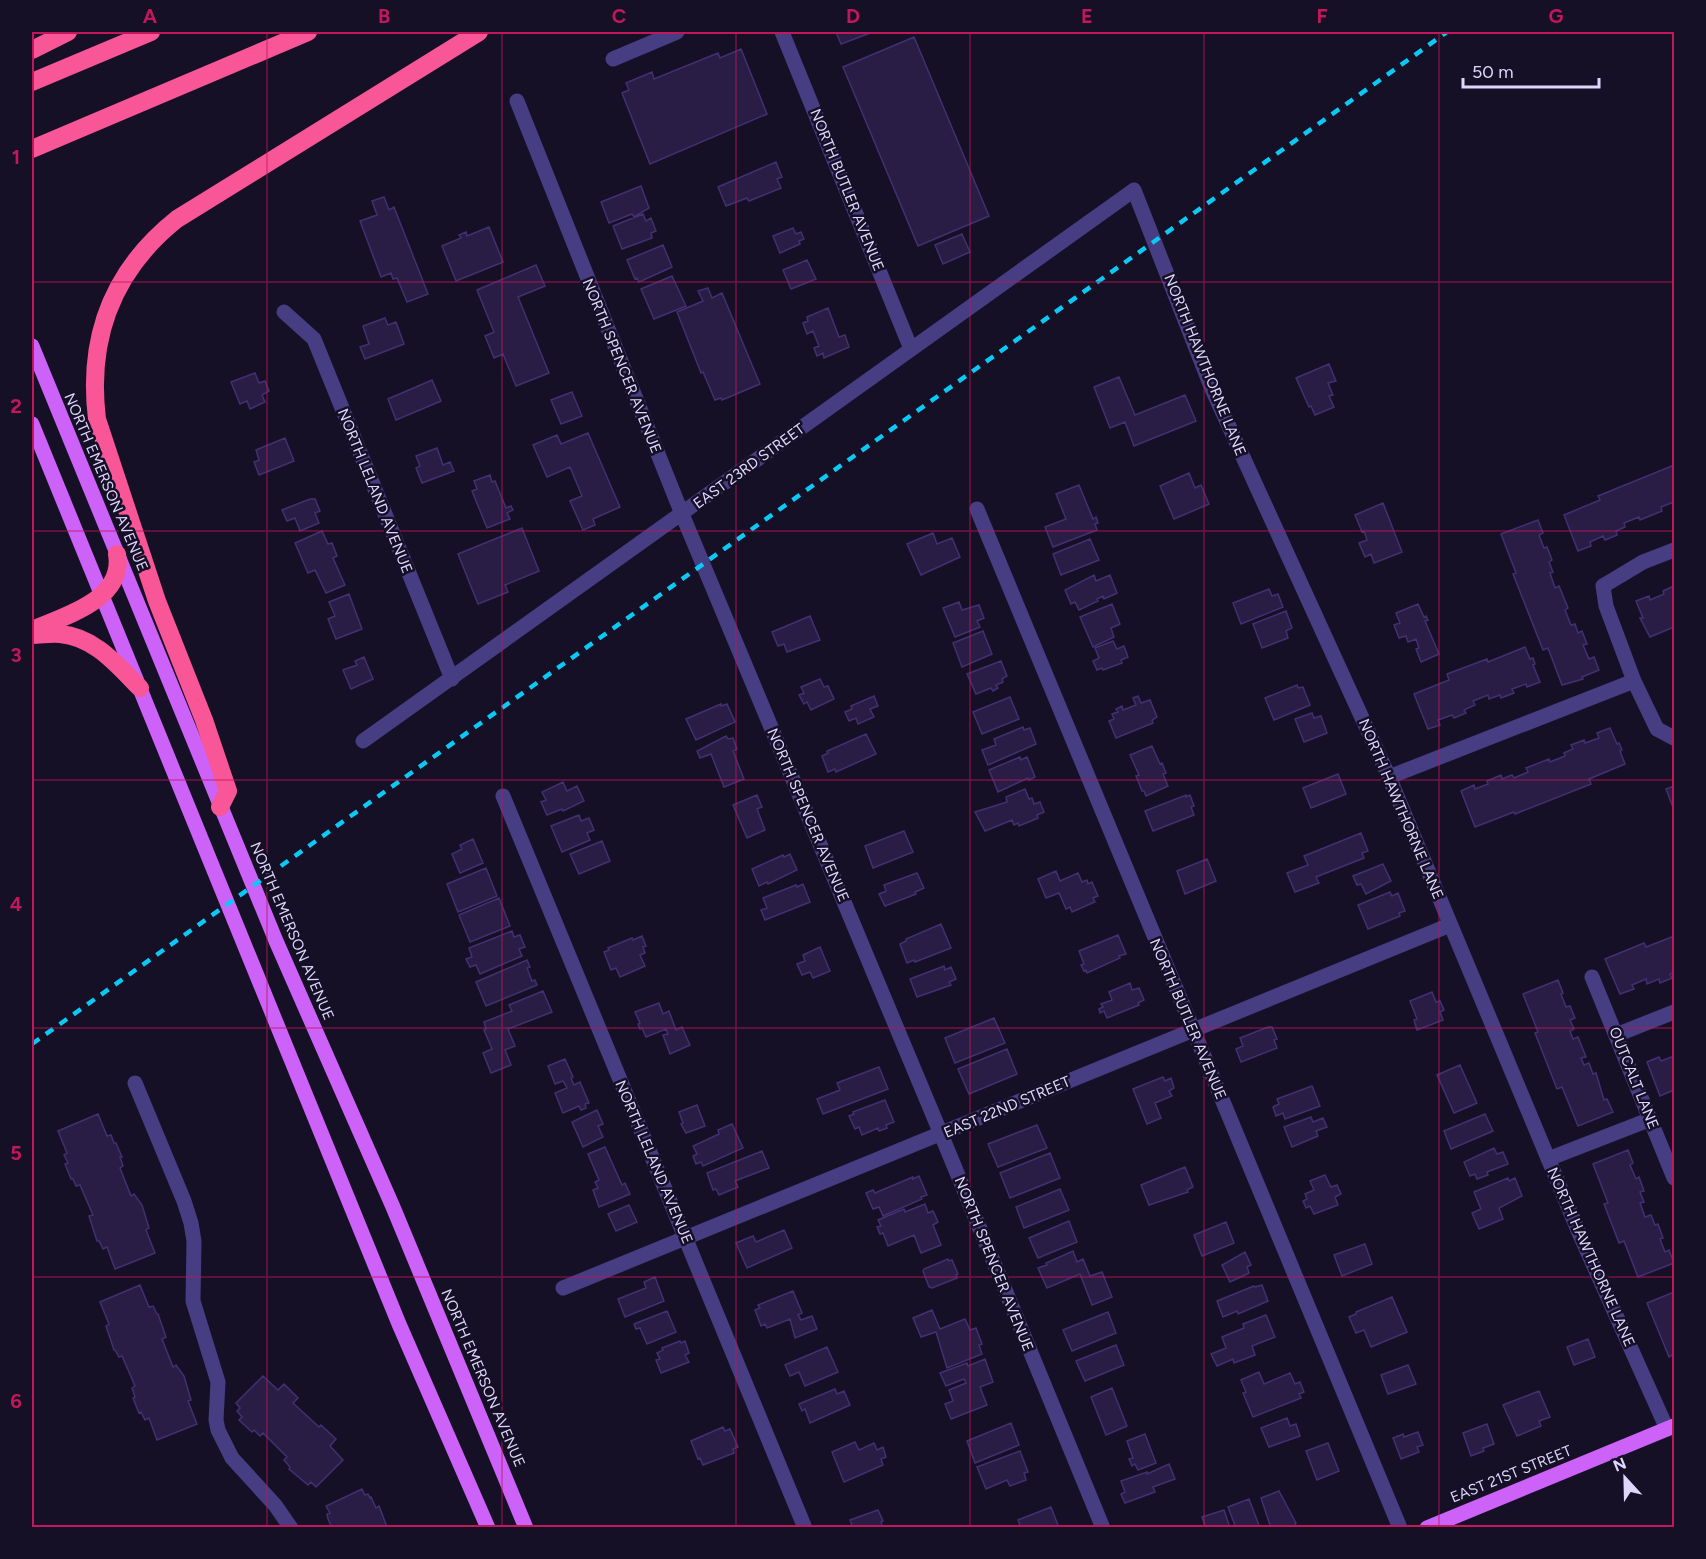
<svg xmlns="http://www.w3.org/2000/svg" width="1706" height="1559" font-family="Figtree,sans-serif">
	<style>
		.building { fill: #291d46; stroke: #423071; stroke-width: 1.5 }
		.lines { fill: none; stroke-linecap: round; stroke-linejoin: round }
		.minor { stroke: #463d83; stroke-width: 15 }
		.major { stroke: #cd62f9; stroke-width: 15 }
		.highway { stroke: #f85697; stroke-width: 18 }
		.rail { stroke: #0acaf5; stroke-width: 4.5; stroke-dasharray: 9 8; stroke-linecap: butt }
		.grid { fill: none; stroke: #c2185b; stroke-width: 1.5; stroke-opacity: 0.55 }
		.labels { text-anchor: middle; stroke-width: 5; stroke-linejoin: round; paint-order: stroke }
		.street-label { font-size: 15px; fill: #ded6fd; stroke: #161026 }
		.neatline { fill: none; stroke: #c2185b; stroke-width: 2 }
		.grid-label { font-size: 20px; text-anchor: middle; font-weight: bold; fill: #c2185b }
	</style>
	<rect width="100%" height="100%" fill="#161026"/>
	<path class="building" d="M836,32H873L841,44Z
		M914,37L989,216L918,246L843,67Z
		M741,49L767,114L650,164L622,93L629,90L626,83L652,72L654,79L718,53L720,58Z
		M776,162L782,177L777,179L781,188L749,201L747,198L726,206L718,187Z
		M641,186L649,208L634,217L632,214L609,223L601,202Z
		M384,197L389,210L394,207L428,294L407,302L397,278L393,279L391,273L381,277L360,221L377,215L372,201Z
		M643,214L646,221L651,218L656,231L651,233L652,238L622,249L613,226Z
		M489,227L503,262L456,281L442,246L461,238L459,235L466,232L467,236Z
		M793,228L796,234L801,232L804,239L799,241L800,244L780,253L773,236Z
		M962,234L970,252L943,264L935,245Z
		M663,245L672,267L639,282L637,278L635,279L627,260Z
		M807,260L816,279L791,289L783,270Z
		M536,265L545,286L518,297L549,373L516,386L503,354L494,358L485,336L494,332L477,290Z
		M672,276L686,306L654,319L641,289Z
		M708,288L712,298L722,293L760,384L722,400L721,398L715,400L703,372L701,373L677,312L703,301L698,291Z
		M828,308L839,337L845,335L849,347L824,358L823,353L817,356L814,348L819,346L813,331L807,334L803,323L808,321L807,317Z
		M385,318L388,325L396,322L404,344L365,359L360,347L369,344L363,326Z
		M1329,364L1336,381L1328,383L1333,395L1329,396L1334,407L1315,415L1311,406L1309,407L1296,378Z
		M255,373L259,383L265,381L269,391L262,395L265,402L250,409L247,401L240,404L231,382Z
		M1119,377L1135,415L1185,395L1196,421L1134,446L1125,422L1110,428L1094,387Z
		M432,380L441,401L396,420L388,399Z
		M572,392L582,416L561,424L551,400Z
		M588,433L620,507L593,519L595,525L583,530L570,501L582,496L570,467L547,477L533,445L557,435L561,444Z
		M285,438L294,461L259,475L254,462L259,460L256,450Z
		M437,448L443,465L450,462L454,471L422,483L416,468L420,466L416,456Z
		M1674,465V502L1661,507L1662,511L1640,520L1639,517L1624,523L1625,527L1616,531L1617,535L1605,540L1603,536L1590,542L1591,546L1578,551L1564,515L1600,500L1598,496Z
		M1189,473L1195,488L1201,485L1209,504L1174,519L1160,486Z
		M490,475L492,482L495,481L506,508L511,506L513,510L507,513L510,519L487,528L472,491L477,489L474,481Z
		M1079,485L1093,519L1096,517L1098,523L1095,524L1097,530L1053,547L1045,527L1066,519L1056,494Z
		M310,499H315L320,511L315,513L319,523L300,531L295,518L287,521L282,510Z
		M1383,503L1402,552L1374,563L1371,554L1365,557L1359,543L1367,540L1364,531L1362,532L1355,515Z
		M1538,520L1543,533L1539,535L1544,548L1547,547L1552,560L1549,562L1553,572L1550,573L1555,588L1559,586L1568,608L1565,610L1571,625L1575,624L1578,633L1582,631L1587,644L1583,645L1589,659L1594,657L1599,670L1582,677L1583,679L1562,685L1548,648L1543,650L1513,574L1516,573L1501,534Z
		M522,528L539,571L505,585L508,592L478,604L458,554Z
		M322,531L328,544L332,543L337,556L333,558L345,585L326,593L315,570L308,573L295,543Z
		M933,533L937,544L952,538L960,557L921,575L907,544Z
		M1090,539L1099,560L1061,575L1053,554Z
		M1094,575L1096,581L1110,575L1117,593L1104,599L1103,596L1097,599L1098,601L1079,610L1075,602L1071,604L1065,590Z
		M1674,586V627L1650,637L1640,618H1643L1636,601L1649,596L1650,600L1664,594L1663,591Z
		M1269,589L1272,596L1278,594L1283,607L1241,624L1233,603Z
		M349,594L362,629L336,639L328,619L335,616L329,602Z
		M959,602L962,610L979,605L984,618L977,621L980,627L955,637L943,608Z
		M1112,604L1120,624L1111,628L1114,637L1093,647L1080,617Z
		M1418,604L1424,617L1426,616L1428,620L1425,621L1439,654L1421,662L1416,649L1419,648L1416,639L1408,642L1406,636L1399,638L1394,625L1400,623L1396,613Z
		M1286,611L1292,628L1286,631L1288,638L1262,648L1253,624Z
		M810,616L820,640L787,652L784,644L778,646L772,632Z
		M983,631L992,654L962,667L953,643Z
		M1113,641L1117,649L1124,646L1128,657L1121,660L1122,663L1103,670L1102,668L1097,670L1093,661L1099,658L1095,648Z
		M1525,647L1530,659L1533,658L1535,664L1533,665L1540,682L1527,687L1526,684L1512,689L1514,693L1501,698L1500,695L1489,699L1488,695L1473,701L1475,705L1464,710L1466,713L1454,718L1452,715L1438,720L1440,725L1428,729L1414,694L1449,680L1447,674L1487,659L1488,662Z
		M364,657L373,679L351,689L343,670L357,665L355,661Z
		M1001,661L1007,676L1002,679L1003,682L996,685L998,688L993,691L991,688L976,694L967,674Z
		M820,679L824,687L828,686L834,699L811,710L807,702L804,704L799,695L804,693L801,687Z
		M1297,685L1298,688L1303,687L1310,705L1274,720L1265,698Z
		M874,696L878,706L870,709L874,717L858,724L856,718L849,721L845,712L852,709L851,706Z
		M1138,696L1141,703L1150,700L1157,717L1152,720L1153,723L1116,738L1109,721L1114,719L1112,714L1118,712L1116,709L1122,706L1123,710L1136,705L1133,698Z
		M1010,697L1019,719L982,734L973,712Z
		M721,704V706L727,704L735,722L696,740L686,719Z
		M1312,713L1314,718L1321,716L1327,733L1304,742L1295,719Z
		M1023,727L1024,730L1030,728L1036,744L988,765L982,750L996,745L994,739Z
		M1610,728L1617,744L1619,743L1622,750L1620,751L1625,764L1589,779L1591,784L1515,814L1514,812L1475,827L1461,791L1474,785L1475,789L1488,784L1487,781L1501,775L1502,779L1512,775L1514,778L1528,772L1526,768L1549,759L1550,762L1565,756L1564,753L1573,749L1571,745L1584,740L1585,743L1599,738L1597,733Z
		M866,734L876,754L836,772L835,769L828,772L822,756L828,753L827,751Z
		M726,736L728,739L733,738L737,749L733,751L744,779L724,787L711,754L700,758L697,751Z
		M1152,746L1160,764L1162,763L1166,773L1163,774L1168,786L1146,796L1144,791H1142L1136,776L1139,775L1130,755Z
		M1020,757L1021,760L1027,757L1035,777L1029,780L1028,778L998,792L989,770Z
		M1338,774L1346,794L1311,808L1303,788Z
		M563,782L567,791L577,786L584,801L563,811L562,809L547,815L541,802L546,800L542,792Z
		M1674,786V810L1666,789Z
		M1025,789L1029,799L1032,798L1034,804L1040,802L1044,812L1037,815L1038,818L1019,826L1018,823L1014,825L1012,820L985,831L975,812L1007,802L1006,797Z
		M757,795L762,807L757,809L765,830L747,838L733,805Z
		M1186,795V797L1190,795L1194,806L1191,807L1194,815L1153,831L1145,811Z
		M579,815L581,821L589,818L594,830L587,833L590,840L562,852L551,826Z
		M904,831L913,852L873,868L865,846Z
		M1361,833L1368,851L1362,853L1364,858L1316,877L1319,883L1295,892L1287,873L1308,865L1304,856Z
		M473,839L483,863L460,873L452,854L462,849L460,845Z
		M602,841L610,861L579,874L570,854Z
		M790,854L797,870L768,884L767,882L759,886L752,869L783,855L784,857Z
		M1207,859L1216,881L1185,894L1177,871Z
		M1383,864L1391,881L1366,894L1361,884L1357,885L1353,876Z
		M486,868L497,896L458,912L447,884Z
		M1056,871L1060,881L1078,873L1082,882L1087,880L1088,884L1092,882L1098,896L1093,898L1095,902L1072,912L1070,907L1066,909L1059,893L1046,898L1038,879Z
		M917,873L924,888L915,892L916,894L885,906L879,894L886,891L884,885Z
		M803,884L810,902L765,920L761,910L767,908L763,898L796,885L797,887Z
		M1390,892L1392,896L1398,893L1405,911L1399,913L1400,916L1368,929L1358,905Z
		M499,898L510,926L470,942L459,915Z
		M941,924L951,948L915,962L914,960L907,963L900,944L906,941V939Z
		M512,931L514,937L520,935L525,947L519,949L522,956L480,974L476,965L470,967L466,959L472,957L469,948Z
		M1118,935L1126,954L1119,956L1120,958L1087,973L1086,970L1084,971L1081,965L1084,964L1079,951Z
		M642,936L646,946L643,947L645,953L640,955L645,966L620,977L616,968L611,970L604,952L609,950L608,948L632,938L633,940Z
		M1674,936V972L1670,974L1672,978L1660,983L1659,979L1647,984L1646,979L1632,985L1634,989L1620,994L1605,959L1644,943L1646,947Z
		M820,947L830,971L813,978L810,972L802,975L797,964L805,961L803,955Z
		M527,960L530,967L527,968L532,981L535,980L537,985L486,1006L476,982Z
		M944,966L945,970L951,967L956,979L949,982L951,985L917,997L910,979Z
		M1558,980L1563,993L1561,994L1566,1007L1570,1006L1575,1018L1570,1020L1574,1029L1570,1031L1573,1039L1578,1037L1586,1057L1581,1058L1584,1065L1589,1063L1593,1074L1596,1073L1604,1100L1607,1099L1613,1112L1578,1126L1562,1087L1557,1089L1535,1033L1538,1032L1523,994Z
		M1130,983L1132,990L1139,988L1144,1000L1138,1003L1139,1005L1107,1018L1104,1011L1100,1013L1099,1009L1103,1007L1101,1004L1112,1000L1109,992Z
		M543,991L552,1012L508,1029L515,1046L505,1050L511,1065L491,1073L483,1053L492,1049L484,1030L486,1029L484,1022L512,1011L509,1005Z
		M1432,992L1436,1002L1440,1001L1444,1010L1440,1012L1443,1020L1417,1030L1414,1020L1417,1019L1410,1001Z
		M659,1003L663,1014L669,1011L676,1030L682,1027L690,1045L670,1054L663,1035L668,1034L666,1029L646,1037L642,1028L640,1029L638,1024L640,1023L635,1012Z
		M994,1018L1005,1043L955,1063L945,1038Z
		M1268,1027H1272L1277,1039L1274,1040L1277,1048L1241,1062L1236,1049L1243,1046L1240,1038Z
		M1007,1049L1017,1074L969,1094L958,1069Z
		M1674,1056V1090L1660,1096L1647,1062L1659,1057L1661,1061Z
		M565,1059L573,1077L571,1078L574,1085L580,1082L589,1103L585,1104L586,1108L581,1110L579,1106L563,1113L555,1093L567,1088L563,1081L555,1084L548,1066Z
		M1460,1065L1477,1103L1454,1113L1437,1075Z
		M879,1067L888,1089L823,1114L817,1099L840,1090L837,1083Z
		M1163,1077L1165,1081L1171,1078L1174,1088L1169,1091L1172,1096L1155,1103L1161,1118L1147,1124L1133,1089Z
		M1312,1086L1320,1106L1285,1119L1283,1113L1276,1116L1273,1107L1279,1104L1277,1099Z
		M885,1100L894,1122L886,1125L887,1128L879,1131L878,1128L862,1135L859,1127L855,1129L849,1116L854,1114L853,1112Z
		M697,1105L705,1126L686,1133L681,1124L683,1123L679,1112Z
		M597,1110L603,1124L598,1126L603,1137L583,1147L572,1122Z
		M98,1114L107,1136L111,1135L114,1143H116L122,1157H120L123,1166L120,1168L131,1196L134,1194L142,1205L149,1228L146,1230L155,1253L115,1269L107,1247L103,1249L99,1241H97L89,1216L93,1215L80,1185L76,1186L73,1179H71L65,1164L68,1163L64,1155L67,1153L58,1131Z
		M1485,1114L1493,1131L1451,1149L1444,1131Z
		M1311,1117L1313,1122L1323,1118L1327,1127L1316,1131L1318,1136L1292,1147L1284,1127Z
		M732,1124L743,1148L703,1166L701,1162L696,1164L693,1156L697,1154L693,1146L719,1134L718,1130Z
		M1037,1125L1047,1148L998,1167L988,1144Z
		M605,1147L622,1185L625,1183L630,1194L599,1207L593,1190L598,1188L595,1182L599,1180L588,1154Z
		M1494,1148L1497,1154L1503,1152L1508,1164L1487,1172L1488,1175L1477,1179L1475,1174L1470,1176L1464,1162Z
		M1628,1150L1633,1163L1630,1165L1636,1179L1639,1177L1644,1191L1640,1192L1644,1202L1640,1203L1645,1217L1651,1215L1655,1225L1658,1224L1663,1238L1660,1239L1665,1252L1669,1250L1674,1263L1638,1277L1624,1241L1619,1243L1604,1204L1608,1203L1593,1164Z
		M762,1151L769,1168L735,1181L738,1187L719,1195L716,1189L713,1190L707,1173Z
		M1050,1153L1060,1178L1010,1198L1000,1173Z
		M1185,1167L1193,1187L1187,1190L1188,1192L1149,1205L1141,1185Z
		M1325,1175L1331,1187L1337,1185L1341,1194L1335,1197L1338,1205L1314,1214L1310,1206L1306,1208L1303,1201L1307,1199L1305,1194L1314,1190L1310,1181Z
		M919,1176L927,1195L921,1197L922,1199L883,1216L879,1207L873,1209L866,1193L873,1190L875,1193L913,1177V1179Z
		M1508,1178L1509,1181L1515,1178L1522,1196L1499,1208L1503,1219L1479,1229L1472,1213L1481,1209L1474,1192Z
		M1060,1189L1069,1210L1024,1228L1016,1207Z
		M925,1204L928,1213L933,1211L938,1222L933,1225L941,1245L921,1253L914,1235L888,1246L883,1233L880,1234L877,1227L881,1226L878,1220L904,1209L905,1212Z
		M629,1205L637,1222L616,1231L608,1214Z
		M1069,1221L1077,1242L1038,1258L1029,1238Z
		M1226,1222L1234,1243L1202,1256L1194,1235Z
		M784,1230L792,1248L747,1268L736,1243L753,1236L756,1242Z
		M1365,1244L1372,1264L1342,1276L1334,1255Z
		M1073,1251L1077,1262L1083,1259L1090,1276L1102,1272L1112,1297L1092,1305L1080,1274L1047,1288L1038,1268L1047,1265L1046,1263Z
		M1245,1252L1251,1265L1247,1267L1249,1273L1230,1282L1222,1265Z
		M948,1259L949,1261L952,1260L958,1274L956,1275L957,1278L932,1288L929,1287L923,1271L924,1269Z
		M655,1277L664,1301L625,1317L618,1299L646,1288L644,1282Z
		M140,1285L149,1307L153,1306L157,1314H158L166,1337L162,1339L173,1367L176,1365L184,1376L191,1400L188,1401L197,1424L157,1440L149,1418L145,1420L141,1412L139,1413L133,1398L135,1397L132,1388L135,1386L122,1356L119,1357L115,1350H114L106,1326L109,1324L100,1302Z
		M1262,1285L1268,1301L1238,1314L1237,1311L1223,1317L1217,1301L1254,1286L1255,1287Z
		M793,1291L802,1313L798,1315L801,1320L812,1316L817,1329L795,1338L790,1319L767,1328L765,1324L761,1326L755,1310L760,1308L758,1305Z
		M1674,1292V1354L1669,1357L1647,1303Z
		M1392,1297L1407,1332L1371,1347L1364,1330L1356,1333L1349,1317L1356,1314V1312Z
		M932,1310L940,1329L965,1319L970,1330L976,1328L982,1344L979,1345L982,1354L947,1368L936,1332L921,1337L913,1318Z
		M667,1311L676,1332L647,1344L640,1328L636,1329L634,1324Z
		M1108,1312L1116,1333L1072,1351L1063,1330Z
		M1266,1315L1275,1337L1252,1346L1255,1355L1234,1363L1233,1359L1217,1366L1211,1354L1226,1348L1222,1337L1244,1328L1243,1324Z
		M1588,1339L1595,1357L1574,1365L1567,1347Z
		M680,1341L681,1343L685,1341L689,1353L685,1355L689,1362L661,1373L656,1360L660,1359L657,1353L663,1350L662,1348Z
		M1116,1345L1124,1365L1085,1381L1076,1361Z
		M827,1347L838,1372L805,1386L799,1372L790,1376L785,1365Z
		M985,1359L993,1382L980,1387L987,1405L951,1419L945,1404L953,1401L949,1390L966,1383L964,1379L946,1386L940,1373L967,1363L968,1366Z
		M1408,1365L1416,1384L1388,1394L1381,1375Z
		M1259,1372L1264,1384L1290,1373L1295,1384L1300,1382L1304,1392L1299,1394L1301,1398L1253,1417L1243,1393L1246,1392L1241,1380Z
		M263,1376L278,1390L284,1384L298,1398L293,1403L319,1427L321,1425L336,1439L330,1446L343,1460L316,1487L311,1482L308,1485L289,1469L290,1467L284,1460L287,1457L263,1433L260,1436L254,1430L252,1432L239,1420L242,1417L237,1411L240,1408L236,1403Z
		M1112,1388L1127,1426L1106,1435L1091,1397Z
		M835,1389L837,1394L844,1391L850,1405L810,1423L805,1409L802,1411L799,1404Z
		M1539,1391L1550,1417L1539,1421L1541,1426L1517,1436L1503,1405Z
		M1287,1418L1290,1426L1296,1424L1300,1436L1269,1447L1261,1428Z
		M1011,1423L1019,1445L975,1463L967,1441Z
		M1487,1424L1494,1444L1483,1448L1484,1451L1471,1456L1463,1433Z
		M723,1427L725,1431L730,1429L738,1447L733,1449L734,1453L703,1465L700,1458L698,1459L691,1441Z
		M1418,1432L1423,1445L1417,1447L1419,1452L1401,1459L1393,1438L1403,1434L1404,1437Z
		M1145,1434L1156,1463L1138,1470L1135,1464L1132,1466L1129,1459L1133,1458L1127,1441Z
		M855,1442L859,1450L874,1443L877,1450L883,1447L886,1457L881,1459L883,1465L844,1482L832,1452Z
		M1328,1443L1339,1471L1317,1480L1306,1451Z
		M1020,1451L1028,1472L1024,1473L1026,1480L1010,1486L1007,1480L986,1489L977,1467Z
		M1169,1464L1175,1479L1153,1487L1155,1492L1125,1503L1121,1494L1125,1492L1121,1481L1147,1472V1474Z
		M362,1489L365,1495L368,1494L370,1498L371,1497L376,1508L379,1506L387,1527L332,1528L328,1519L327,1514L330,1513L326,1506Z
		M1279,1491L1296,1523L1295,1524L1297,1528H1271L1261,1498Z
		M1249,1499L1260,1528H1236L1228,1507Z
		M1051,1507L1059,1528H1021L1018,1520Z
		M878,1510L883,1521L881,1522L883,1528H853L850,1520Z
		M1224,1510L1230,1528H1206L1202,1517Z"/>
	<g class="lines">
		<path class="minor" d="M782,32L911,349
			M613,59L677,32
			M517,101L682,514L941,1134L1103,1528
			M284,312L314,339L452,679
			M977,509L1400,1528
			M1674,550L1643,562L1603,586L1606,606L1634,681L1657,729L1674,738
			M363,741L1134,190L1212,389L1389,777L1580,1235L1667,1429
			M1389,777L1634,681
			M503,796L805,1528
			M1592,977L1674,1178
			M1616,1035L1674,1012
			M135,1083L184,1201L191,1223L194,1241L193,1301L218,1382L216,1420L218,1430L232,1458L275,1505L291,1528
			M1548,1159L1651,1119
			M563,1288L1450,925"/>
		<path class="major" d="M32,346L276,941L393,1207L526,1528
			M32,424L399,1324L488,1528
			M1427,1528L1674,1426"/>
		<path class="highway" d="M32,50L68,32
			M32,82L151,32
			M32,149L308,32
			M32,630C64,616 125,600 117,554
			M32,635C41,635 51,633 60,634C95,637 117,665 140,688
			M220,807L228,791L204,720L157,601L97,419C87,337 113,270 177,219L479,32"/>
		<path class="rail" d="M32,1044L1447,32"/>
	</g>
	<path class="grid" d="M267,32V1528M502,32V1528M736,32V1528M970,32V1528M1204,32V1528M1439,32V1528M32,282H1674M32,531H1674M32,780H1674M32,1028H1674M32,1277H1674"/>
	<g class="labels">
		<g class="street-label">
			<text transform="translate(847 190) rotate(68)" y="5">NORTH BUTLER AVENUE</text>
			<text transform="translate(1205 365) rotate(68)" y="5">NORTH HAWTHORNE LANE</text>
			<text transform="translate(622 366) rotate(68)" y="5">NORTH SPENCER AVENUE</text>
			<text transform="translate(749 466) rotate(-36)" y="5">EAST 23RD STREET</text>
			<text transform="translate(106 482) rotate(67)" y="5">NORTH EMERSON AVENUE</text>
			<text transform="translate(375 491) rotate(68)" y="5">NORTH LELAND AVENUE</text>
			<text transform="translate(1401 809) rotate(67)" y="5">NORTH HAWTHORNE LANE</text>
			<text transform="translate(808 815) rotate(67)" y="5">NORTH SPENCER AVENUE</text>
			<text transform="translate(292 931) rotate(67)" y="5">NORTH EMERSON AVENUE</text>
			<text transform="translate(1188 1019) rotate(67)" y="5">NORTH BUTLER AVENUE</text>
			<text transform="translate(1634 1078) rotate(68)" y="5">OUTCALT LANE</text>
			<text transform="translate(1007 1107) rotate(-23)" y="5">EAST 22ND STREET</text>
			<text transform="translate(654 1162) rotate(67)" y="5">NORTH LELAND AVENUE</text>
			<text transform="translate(1591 1257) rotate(66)" y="5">NORTH HAWTHORNE LANE</text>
			<text transform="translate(994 1264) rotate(68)" y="5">NORTH SPENCER AVENUE</text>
			<text transform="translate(483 1378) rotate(67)" y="5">NORTH EMERSON AVENUE</text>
			<text transform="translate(1511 1474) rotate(-22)" y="5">EAST 21ST STREET</text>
		</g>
	</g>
	<rect width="1706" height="1559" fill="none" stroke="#161026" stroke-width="66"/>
	<g transform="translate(1625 1478) rotate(338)" stroke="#161026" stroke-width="4.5" paint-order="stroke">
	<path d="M0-4.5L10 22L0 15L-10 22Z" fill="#ded6fd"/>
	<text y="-9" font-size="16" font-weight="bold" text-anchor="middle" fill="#ded6fd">N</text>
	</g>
	<path d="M1463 78v9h136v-9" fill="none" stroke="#ded6fd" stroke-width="3"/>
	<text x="1472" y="78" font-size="18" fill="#ded6fd" stroke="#161026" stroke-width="4.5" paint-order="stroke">50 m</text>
	<rect x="33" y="33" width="1640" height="1493" class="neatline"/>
	<g class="grid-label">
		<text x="150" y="23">A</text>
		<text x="384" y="23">B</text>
		<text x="619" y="23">C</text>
		<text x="853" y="23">D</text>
		<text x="1087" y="23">E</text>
		<text x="1322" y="23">F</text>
		<text x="1556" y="23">G</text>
		<text x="16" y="164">1</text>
		<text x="16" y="413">2</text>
		<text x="16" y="662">3</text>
		<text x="16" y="911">4</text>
		<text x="16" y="1160">5</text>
		<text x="16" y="1408">6</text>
	</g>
</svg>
